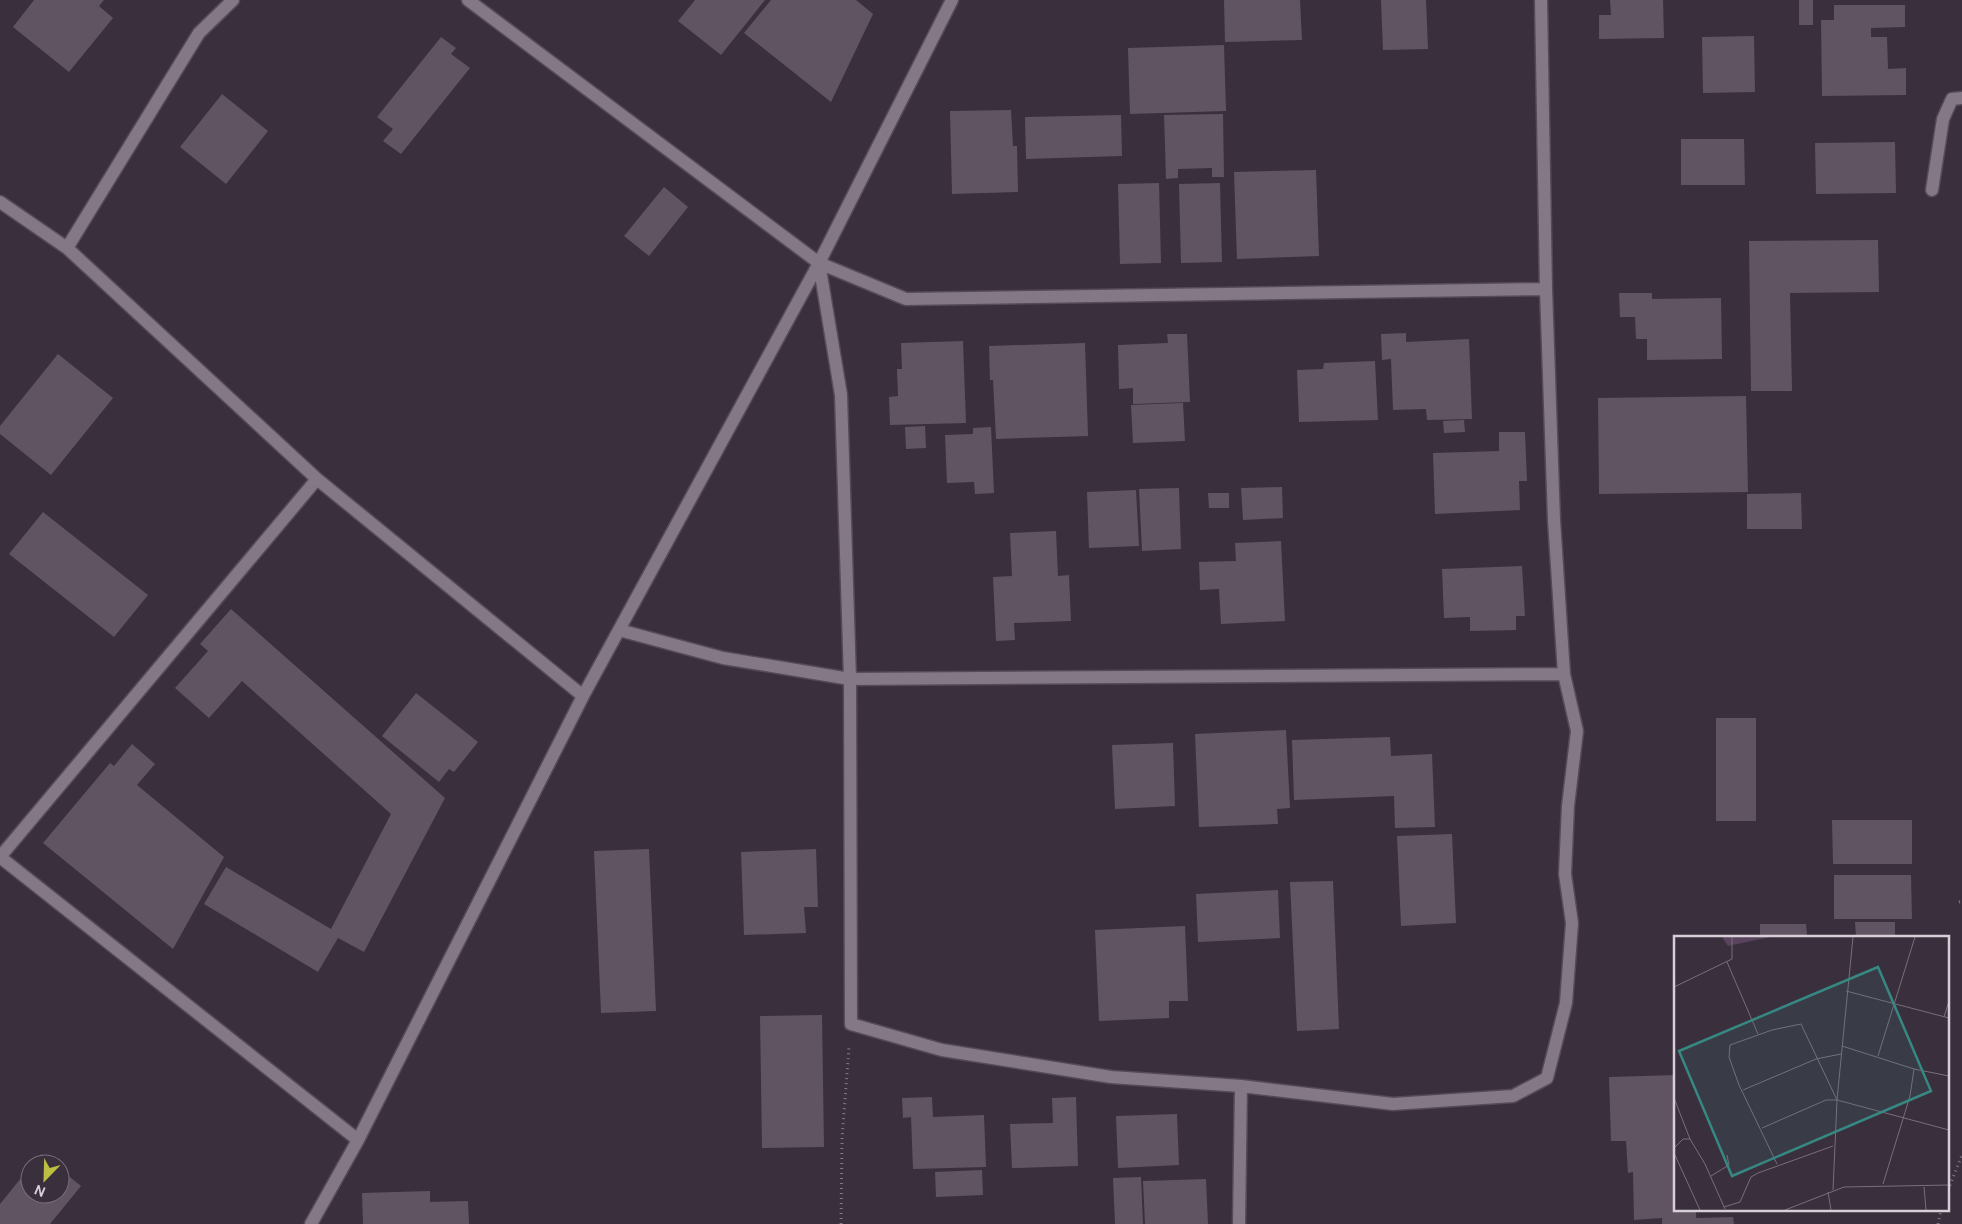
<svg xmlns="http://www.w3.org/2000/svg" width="1962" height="1224" font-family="'DM Sans',sans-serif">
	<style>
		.building { fill: #605462 }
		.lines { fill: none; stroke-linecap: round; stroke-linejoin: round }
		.minor-casing { stroke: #544b56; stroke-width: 15 }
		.path { stroke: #847b86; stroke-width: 3; stroke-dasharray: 1 4; stroke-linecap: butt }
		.minor { stroke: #847786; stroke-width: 12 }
		.inset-road { fill: none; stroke: #786f7b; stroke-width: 1 }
		.view { fill: #378883; fill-opacity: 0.15; stroke: #378883; stroke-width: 2.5 }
		.inset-edge { fill: none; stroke: #d6cfd7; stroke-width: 2.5 }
	</style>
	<rect width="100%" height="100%" fill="#3a2f3d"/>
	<path class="building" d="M34,0H104L99,6L113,18L69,72L13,27Z
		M695,0H765L721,55L678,21Z
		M771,0H856L873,14L831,102L744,33Z
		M1224,0H1300L1302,40L1225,42Z
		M1381,0H1426L1428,49L1383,50Z
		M1610,0H1663L1664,38L1599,39V15H1611Z
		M1799,0H1813V25H1799Z
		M1834,5H1905V27L1871,28V37H1887L1888,69L1906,68V95L1822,96L1821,20H1834Z
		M1754,36L1755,92L1703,93L1702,37Z
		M441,37L456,48L451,54L470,68L401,154L383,141L393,129L377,117Z
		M1224,45L1226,111L1130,114L1128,48Z
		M222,94L268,131L226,184L180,147Z
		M1011,110L1013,146H1017L1018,192L952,194L950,111Z
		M1223,114L1224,177H1212V168L1178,169V178L1166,179L1164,115Z
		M1121,115L1122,156L1026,159L1025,117Z
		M1681,139H1744L1745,185H1681Z
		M1895,142L1896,193L1816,194L1815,143Z
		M1316,170L1319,256L1237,259L1234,172Z
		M1159,183L1161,263L1120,264L1118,184Z
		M1220,183L1222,262L1181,263L1179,184Z
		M664,187L688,207L649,256L624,236Z
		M1878,240L1879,292L1790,293L1792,391H1751L1749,241Z
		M1619,293H1652V299L1721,298L1722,359L1647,360V339H1636L1635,317H1620Z
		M1406,333V342L1469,339L1472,419L1427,420L1426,409L1393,410L1391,359L1382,360L1381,334Z
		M1167,334H1187L1190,402L1133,404V388L1119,389L1118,345L1168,343Z
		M963,341L966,423L890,425L889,397L898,396L897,369H902L901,343Z
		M1085,343L1088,436L996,439L993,380H990L989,346Z
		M58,354L113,398L51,475L0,434V426Z
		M1375,361L1378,420L1299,422L1297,370L1323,369L1324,363Z
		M1746,396L1748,492L1599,494L1598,398Z
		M1183,403L1185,441L1133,443L1131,405Z
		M1464,420L1465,432L1444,433L1443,421Z
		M925,426L926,448L906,449L905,427Z
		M991,427L994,493L975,494L974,482L947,483L945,435L973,434V428Z
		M1499,432H1525L1527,481H1519L1520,510L1435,514L1433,453L1499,451Z
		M1282,487L1283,518L1243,520L1241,488Z
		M1179,488L1181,549L1142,551L1139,489Z
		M1136,490L1139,546L1089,548L1087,492Z
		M1208,493H1229V508H1209Z
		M1801,493L1802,529H1747V494Z
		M43,512L148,595L114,637L9,554Z
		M1056,531L1058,576L1069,575L1071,621L1014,623L1015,640L996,641L993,577L1012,576L1010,533Z
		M1281,541L1285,621L1221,624L1219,589L1200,590L1199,562L1236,561L1235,543Z
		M1522,566L1525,616H1516V630L1470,631V617L1444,618L1442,569Z
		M231,609L445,798L364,952L338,938L318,972L204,904L226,867L331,929L391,814L242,681L209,718L175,688L208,651L200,644Z
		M416,693L478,742L454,772L449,769L439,782L382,736Z
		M1716,718H1756V821H1716Z
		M1286,730L1290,808L1277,809L1278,824L1199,827L1195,734Z
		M1390,737L1391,756L1432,754L1435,827L1395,828L1394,796L1294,800L1292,740Z
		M1173,743L1175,806L1115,809L1112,745Z
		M132,744L155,764L137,785L224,857L173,949L43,843L110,763L114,766Z
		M1832,820H1912V864H1833Z
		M1452,834L1456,923L1401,926L1397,836Z
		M649,849L656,1011L601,1013L594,851Z
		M816,849L818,907H804L806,933L744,935L741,852Z
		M1834,875H1911L1912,919H1834Z
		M1333,881L1339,1029L1297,1031L1290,882Z
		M1278,890L1280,938L1198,942L1196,894Z
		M1855,922H1895V938H1816V935L1856,936Z
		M1760,924H1806L1807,935H1794V938H1760Z
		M1185,926L1188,1001H1169V1018L1099,1021L1095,930Z
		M822,1015L824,1147L762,1148L760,1016Z
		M1676,1075V1210H1696V1218L1733,1217L1734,1224H1662V1218L1634,1220L1633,1172L1628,1173L1626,1141H1611L1609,1077Z
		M932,1097L933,1117L984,1115L986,1167L913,1169L911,1117L903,1118L902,1098Z
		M1076,1097L1078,1166L1012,1168L1010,1124L1053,1123L1052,1098Z
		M1177,1114L1179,1165L1118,1168L1116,1116Z
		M41,1154L54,1164H32Z
		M30,1167V1194H60V1169L81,1186L50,1224H0V1204Z
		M982,1170L983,1195L936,1197L935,1172Z
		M1141,1177L1143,1224H1115L1113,1178Z
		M1206,1179L1208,1224H1145L1143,1181Z
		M430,1191V1202L468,1201L469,1224H363L362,1193Z"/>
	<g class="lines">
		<g class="minor-casing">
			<path id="minor" d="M468,0L819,263L906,299L1546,289
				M1932,190L1943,119L1952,99L1962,98
				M0,202L67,248L317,479L583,696
				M67,248L199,33L233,0
				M819,263L841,395L850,679L851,1024L942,1050L1111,1077L1241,1086L1393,1104L1513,1096L1547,1078L1566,1003L1572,923L1565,874L1568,806L1577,731L1564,674L1554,520L1546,289L1541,0
				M619,630L723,658L850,679L1564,674
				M0,857L317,479
				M0,857L358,1140
				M311,1224L358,1140L583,696L819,263L952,0
				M1239,1224L1241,1086"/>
		</g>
		<path class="path" d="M1959,902L1962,901
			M1948,1190L1962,1155
			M841,1224L842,1139L849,1047
			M1938,1224L1941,1210"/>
		<use href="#minor" class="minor"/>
	</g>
	<g transform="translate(1674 936)">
		<rect width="275" height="275" fill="#3a2f3d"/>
		<path d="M48,1H96L54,10Z" fill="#5a435e"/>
		<path class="inset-road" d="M53,26L84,98M0,51L58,23V1M172,55L275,82M270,81L275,65M168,110L240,133L275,140M204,120L241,1M69,154L142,123L167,118M0,162L16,203L31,228L51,273M88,192L152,164H163L275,194M0,212L9,203H16M0,217L26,274M103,228L65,149L55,121L56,109L98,94L127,88L163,164M37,240L55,229L53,219M209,248L236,160L240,133M250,251L252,274M159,254L163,164L179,1M154,256L157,274M50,271L66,266L77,241L84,237L159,210M111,274L170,251L275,249"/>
		<path class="view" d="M204,31L257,155L58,240L5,115Z"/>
		<rect width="275" height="275" class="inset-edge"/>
	</g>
	<g transform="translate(45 1179) rotate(203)"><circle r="24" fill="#3a2f3d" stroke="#786f7b"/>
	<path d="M0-4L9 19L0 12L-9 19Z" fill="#bdbf43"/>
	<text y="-8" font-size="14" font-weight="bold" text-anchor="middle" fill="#d6cfd7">N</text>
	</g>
</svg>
